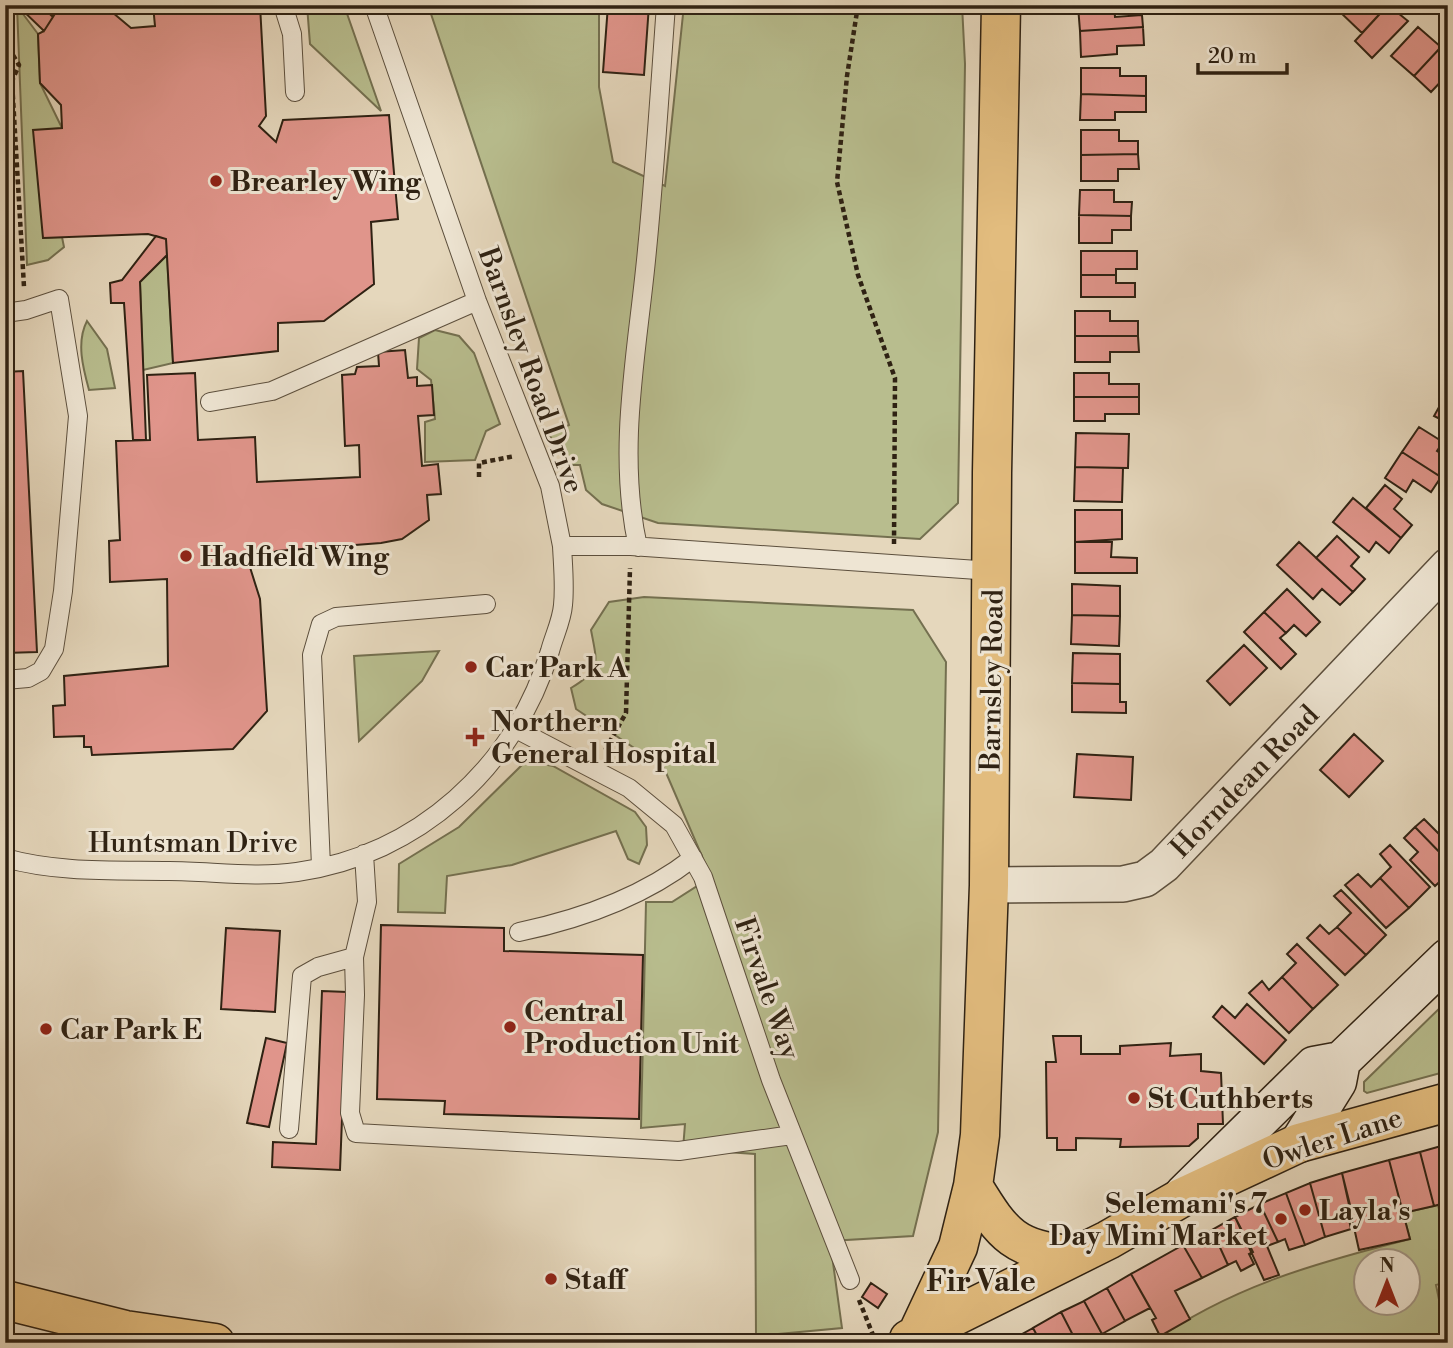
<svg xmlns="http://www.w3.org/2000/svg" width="1453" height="1348" font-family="'Libre Bodoni',serif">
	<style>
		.green { fill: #b8bd8e; stroke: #747050; stroke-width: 2; fill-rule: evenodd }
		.building { fill: #e0958b; stroke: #2f2213; stroke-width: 2 }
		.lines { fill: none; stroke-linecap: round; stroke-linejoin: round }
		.service-casing { stroke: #5c4f3d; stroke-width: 20 }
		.minor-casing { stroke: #5c4f3d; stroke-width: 38 }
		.secondary-casing { stroke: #2f2213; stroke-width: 41 }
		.primary-casing { stroke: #2f2213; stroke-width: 41 }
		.path { stroke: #2f2213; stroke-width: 4.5; stroke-dasharray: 5 3.5; stroke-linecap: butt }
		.service { stroke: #eee5d3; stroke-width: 18 }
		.minor { stroke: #eee5d3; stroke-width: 35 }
		.secondary { stroke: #eee5d3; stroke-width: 38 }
		.primary { stroke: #e2bc7e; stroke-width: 38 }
		.poi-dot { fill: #8f2418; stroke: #eee5d3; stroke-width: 2.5 }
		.labels { text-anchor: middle; stroke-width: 6; stroke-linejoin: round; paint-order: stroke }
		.poi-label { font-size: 28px; font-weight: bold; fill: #2f2213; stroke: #eee5d3; text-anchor: start }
		.street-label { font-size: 28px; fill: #2f2213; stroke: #eee5d3 }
		.neighbourhood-label { font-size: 30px; font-weight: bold; fill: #2f2213; stroke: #eee5d3 }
	</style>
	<rect width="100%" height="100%" fill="#e5d7bc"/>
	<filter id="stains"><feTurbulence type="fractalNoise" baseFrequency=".00286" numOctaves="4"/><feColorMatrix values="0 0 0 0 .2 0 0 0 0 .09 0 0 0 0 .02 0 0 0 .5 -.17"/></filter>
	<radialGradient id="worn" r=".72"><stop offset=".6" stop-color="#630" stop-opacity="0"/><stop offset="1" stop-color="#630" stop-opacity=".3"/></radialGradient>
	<path class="green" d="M307,5H344L381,111L310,44Z
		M428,5H599V87L613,162L665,186L684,5H962L965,64L958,503L920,539L658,523L602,504L586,490L580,465H570L549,435L569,425Z
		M17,6L38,34L40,83L62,128L44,238L62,237L64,247L48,260L27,265Z
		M167,255L173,363L143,370L140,282Z
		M87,321L107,349L115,388L89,390C83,368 76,342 87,321Z
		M435,330L459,336L474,353L500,424L486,431L475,460L425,462V422L435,419L431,380L417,369L419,338Z
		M644,597L913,610L946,662L938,1132L913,1236L830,1241L842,1328L756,1336L755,1154L683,1149L685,1124L641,1128L646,902H672L711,877L664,768L576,709L571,688C602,670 597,662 591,630L609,602Z
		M439,651L422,681L359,741L354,656Z
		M526,761L553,766L635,812L646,827L647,845L639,864L628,859L616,831L512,865L447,876L445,913L398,912L399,864L459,827Z
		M1448,1000V1071L1367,1093L1364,1091V1082Z
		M1438,1205L1448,1244V1282L1436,1285L1448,1343H1151C1232,1286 1316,1263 1410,1239L1403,1213ZM1366,1260H1408V1302H1366Z"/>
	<path class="building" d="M40,5L53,17L44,31L17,5Z
		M58,5H106V7L58,9Z
		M153,5H260L266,116L259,126L276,142L283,120L389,115L398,219L371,222L374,284L324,321L278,323V351L173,363L166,239L148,234L43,238L33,130L62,128L61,105L40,83L38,34L44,31L58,9L106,7L131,28L155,26Z
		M608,5H649L644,75L603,72Z
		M1114,5L1115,17L1142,15L1143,27L1080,31L1078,6Z
		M1346,5H1388L1362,33L1340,12Z
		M1388,5L1408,21L1372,58L1355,41Z
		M1143,27L1144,45L1117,46V54L1081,57L1080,31Z
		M1418,27L1441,47L1414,76L1391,56Z
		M1441,47L1448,53V74L1431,92L1414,76Z
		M1081,68H1120V76H1146V96L1081,94Z
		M5,76L13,267L7,268L5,282Z
		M1081,94L1146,96V112H1115V120H1080Z
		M1081,130H1119V141H1138V154L1081,155Z
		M1138,154L1139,169H1118V181H1081V155Z
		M1080,190H1114V202H1132L1131,216L1079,215Z
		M1079,215L1131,216V230H1112V243H1079Z
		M156,236L166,239L167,255L140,282L146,440H133L124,303H111L110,283L122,280Z
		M1081,251H1137V269H1116V275H1081Z
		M1081,275H1116V283H1135V297H1081Z
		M1075,311H1110V321H1138V336H1075Z
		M1075,336H1138L1139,352H1110V362H1075Z
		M405,350L408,378L417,377V386L432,385L434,415L418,416L422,466L438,464L441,494L427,495L429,520L402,539L381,543L277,551L248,561L260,599L267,711L233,749L92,755L91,747H84V736L54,737L53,706L65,705L64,676L168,666L167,579L110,582L109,541L120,540L116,441L150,440L147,375L195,373L198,440L255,437L257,482L360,477L359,445L345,446L342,375L355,374L357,367L379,366L378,352Z
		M23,371L37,652L5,653V372Z
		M1074,373H1109V384H1139V397H1074Z
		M1448,391V423L1434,416Z
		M1074,397H1139V414H1105V421H1074Z
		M1419,427L1443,442L1437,451L1448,458V465L1441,477L1402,452Z
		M1076,433L1129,434L1128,468L1075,467Z
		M1402,452L1441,477L1431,492L1413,480L1406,492L1385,478Z
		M1075,467L1123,468L1122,502L1074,501Z
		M1385,485L1402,499L1394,509L1412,525L1401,538L1366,508Z
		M1353,498L1401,538L1389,553L1376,542L1369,552L1333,522Z
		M1075,510H1122V539L1075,542Z
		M1337,536L1359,557L1351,566L1365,579L1353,592L1316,558Z
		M1075,542H1112L1111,557L1137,558V573H1075Z
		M1299,542L1353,592L1340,605L1322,589L1313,599L1277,565Z
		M1072,584L1120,586V616L1072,615Z
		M1287,589L1320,622L1306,636L1294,625L1286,633L1264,612Z
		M1264,612L1286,633L1280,638L1296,654L1281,669L1244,632Z
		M1072,615L1120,616L1119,646L1071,644Z
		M1244,645L1267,668L1230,705L1207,681Z
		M1073,653L1120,654V684L1072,683Z
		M1072,683L1120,684V702H1126V713L1072,712Z
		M1354,734L1383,761L1349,797L1320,770Z
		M1077,754L1133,757L1131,800L1074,797Z
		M1424,819L1440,835L1448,827V861L1415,827Z
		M1415,827L1448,861V874L1435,886L1410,860L1418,852L1404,838Z
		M1390,845L1430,887L1409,908L1380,878L1391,867L1380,854Z
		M1358,874L1371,887L1380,878L1409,908L1386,928L1345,885Z
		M1341,890L1386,935L1366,955L1337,927L1351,913L1334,896Z
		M381,925L504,928V951L643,955L639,1119L444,1114L445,1101L377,1099Z
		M1320,925L1329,934L1337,927L1366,955L1345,975L1307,938Z
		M226,928L280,931L275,1012L221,1009Z
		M1297,944L1338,985L1313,1009L1282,977L1296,963L1287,954Z
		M1282,977L1313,1009L1289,1033L1249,993L1262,981L1269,990Z
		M322,991L347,992L340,1170L272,1167L273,1142L316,1144Z
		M1247,1004L1286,1040L1264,1064L1213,1017L1222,1006L1235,1018Z
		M1053,1036H1081V1054H1120V1046L1171,1043L1170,1056L1201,1054V1071L1221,1073L1223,1124H1198V1138L1189,1146L1120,1147L1121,1139L1076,1138V1150H1057V1138H1047L1046,1062H1056Z
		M266,1038L287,1043L269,1127L247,1123Z
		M1448,1144V1202L1434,1206L1420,1152Z
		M1420,1152L1434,1206L1403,1213L1389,1160Z
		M1389,1160L1410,1239L1359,1250L1342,1173Z
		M1342,1173L1352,1213L1348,1215L1351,1229L1325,1237L1310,1183Z
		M1310,1183L1325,1237L1305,1245L1286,1193Z
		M1286,1193L1305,1245L1289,1250L1285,1239L1278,1242L1260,1204Z
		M1260,1204L1278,1242L1267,1246L1279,1275L1264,1280L1235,1217Z
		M1235,1217L1253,1252L1249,1254L1254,1264L1241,1271L1236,1261L1228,1265L1212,1230Z
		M1212,1230L1228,1265L1202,1278L1183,1245Z
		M1183,1245L1202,1278L1175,1291L1190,1319L1160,1336L1152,1320L1156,1318L1131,1274Z
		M1131,1274L1150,1308L1125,1321L1107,1288Z
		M871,1283L887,1294L878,1308L862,1297Z
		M1107,1288L1125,1321L1102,1334L1084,1301Z
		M1084,1301L1102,1334L1086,1343H1077L1061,1312Z
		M1061,1312L1077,1343H1041L1033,1328Z
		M1033,1328L1041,1343H1006Z"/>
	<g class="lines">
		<g class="service-casing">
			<path id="service" d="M283,5L292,34L295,92
				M374,5L477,301L550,486L562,546H631L992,571
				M5,313L26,310L59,299L78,416L63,591L54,649L41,671L28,678L5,680
				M210,402L272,391L477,301
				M638,547C616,449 638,349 647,250C655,169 660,87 666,5
				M516,729L629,788L674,825L703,877L771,1080L850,1280
				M364,854L367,902L354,957L355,995L350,1113L356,1133L679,1151L792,1135
				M5,858C58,873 115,870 169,871C210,871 255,878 297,872C418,855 515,767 550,651C554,636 562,620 563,605C565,586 563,566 562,546
				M321,866L312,655L321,624L336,617L486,604
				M519,932C581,919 643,897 693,858
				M289,1129L302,976L318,967L354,957"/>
		</g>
		<g class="minor-casing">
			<path id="minor" d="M989,885L1123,884L1145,879L1164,865L1448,566"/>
		</g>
		<g class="secondary-casing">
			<path id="secondary" d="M1299,1143L1337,1082L1341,1061
				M1184,1194L1314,1066L1341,1061L1448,958"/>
		</g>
		<g class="primary-casing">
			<path id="primary" d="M973,1186C1004,1237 1014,1249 1075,1256
				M5,1300L125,1330L215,1343
				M909,1339L1108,1240L1181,1198L1299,1143L1448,1102
				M913,1343L958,1247L973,1186L980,1135L989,885L992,473L1001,5"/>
		</g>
		<path class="path" d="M8,5L10,50L19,65L12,81L24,287
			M858,5L847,76L837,182L858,275L895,378L894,544
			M479,477V463L515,456
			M605,750L626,713L630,568
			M859,1300L875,1340"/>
		<use href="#service" class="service"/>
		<use href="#minor" class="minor"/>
		<use href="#secondary" class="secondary"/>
		<use href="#primary" class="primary"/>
	</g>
	<g class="poi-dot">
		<circle cx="216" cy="181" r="7"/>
		<circle cx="186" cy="556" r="7"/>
		<circle cx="471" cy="667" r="7"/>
		<path d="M471.5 726.5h7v7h7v7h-7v7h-7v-7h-7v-7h7z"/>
		<circle cx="510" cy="1027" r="7"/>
		<circle cx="46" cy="1029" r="7"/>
		<circle cx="1134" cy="1098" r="7"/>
		<circle cx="1305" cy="1210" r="7"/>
		<circle cx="1281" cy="1219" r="7"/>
		<circle cx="551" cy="1279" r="7"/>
	</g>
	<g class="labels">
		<g class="poi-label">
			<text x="230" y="191">Brearley Wing</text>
			<text x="200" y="566">Hadfield Wing</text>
			<text x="485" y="677">Car Park A</text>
			<text x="491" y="731">Northern<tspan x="491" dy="32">General Hospital</tspan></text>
			<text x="524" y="1021">Central<tspan x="524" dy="32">Production Unit</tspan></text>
			<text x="60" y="1039">Car Park E</text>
			<text x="1148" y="1108">St Cuthberts</text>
			<text x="1267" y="1213" text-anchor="end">Selemani's 7<tspan x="1267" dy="32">Day Mini Market</tspan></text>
			<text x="1319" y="1220">Layla's</text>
			<text x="565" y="1289">Staff</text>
		</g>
		<g class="street-label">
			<text transform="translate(532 370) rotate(70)" y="10">Barnsley Road Drive</text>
			<text transform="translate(991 680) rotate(-89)" y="10">Barnsley Road</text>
			<text transform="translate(1244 781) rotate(-46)" y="10">Horndean Road</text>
			<text x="193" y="852">Huntsman Drive</text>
			<text transform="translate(768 988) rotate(71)" y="10">Firvale Way</text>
			<text transform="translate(1332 1138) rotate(-18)" y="10">Owler Lane</text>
		</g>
		<g class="neighbourhood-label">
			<text x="981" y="1291">Fir Vale</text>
		</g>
	</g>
	<rect width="1453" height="1348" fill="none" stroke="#e5d7bc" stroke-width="28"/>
	<rect x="7" y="7" width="1439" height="1334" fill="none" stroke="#2f2213" stroke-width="3.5"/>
	<rect x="14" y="14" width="1425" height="1320" fill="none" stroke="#2f2213" stroke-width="2"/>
	<g transform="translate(1387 1282)"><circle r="33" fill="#eee5d3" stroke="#a29786" stroke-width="2"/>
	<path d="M0-5L12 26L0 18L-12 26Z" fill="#8f2418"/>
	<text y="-10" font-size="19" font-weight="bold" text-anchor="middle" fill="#2f2213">N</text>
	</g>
	<path d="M1198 63v10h89v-10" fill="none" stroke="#2f2213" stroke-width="3.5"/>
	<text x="1208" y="63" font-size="21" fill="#2f2213" stroke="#eee5d3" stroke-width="5" paint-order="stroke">20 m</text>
	<rect width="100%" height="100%" filter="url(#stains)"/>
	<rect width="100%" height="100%" fill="url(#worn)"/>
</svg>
